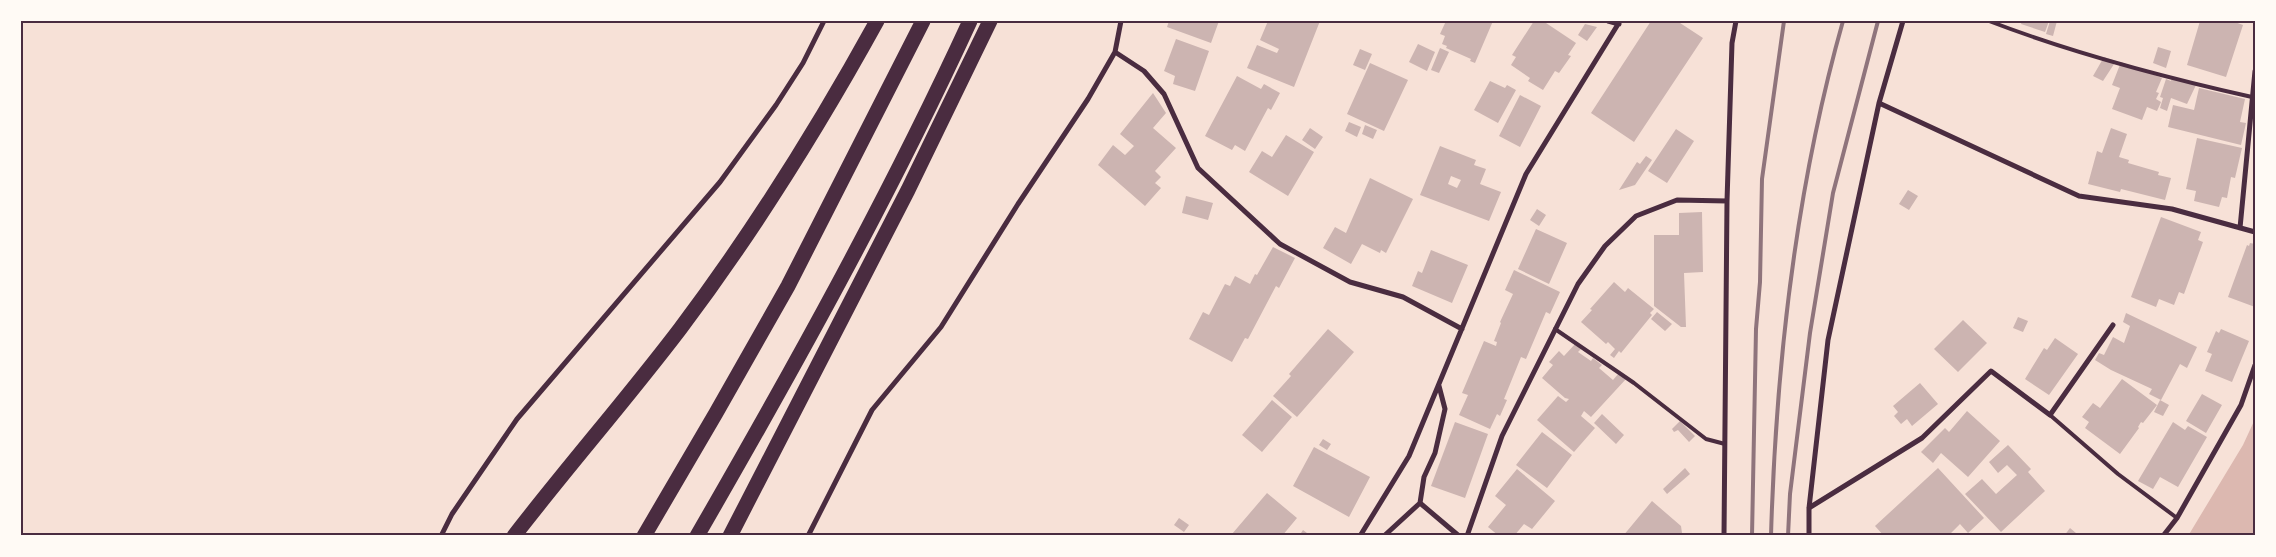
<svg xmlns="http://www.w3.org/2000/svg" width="2276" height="557" font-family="Roboto,sans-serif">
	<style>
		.water { fill: #dcb8b0 }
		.building { fill: #ccb4b1; fill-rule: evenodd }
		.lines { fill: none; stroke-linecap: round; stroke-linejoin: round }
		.service { stroke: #4a2c40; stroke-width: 4 }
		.minor { stroke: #4a2c40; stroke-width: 5 }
		.motorway { stroke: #4a2c40; stroke-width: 15 }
		.rail { stroke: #8f747c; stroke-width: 4 }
		.neatline { fill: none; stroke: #4a2c40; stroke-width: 2 }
	</style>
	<rect width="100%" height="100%" fill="#f7e1d7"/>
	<path class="water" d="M2255,419V536H2188L2243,445Z"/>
	<path class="building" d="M1169,21H1219L1211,43L1167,27Z
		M1268,21H1320L1294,87L1247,68L1257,45L1277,53L1279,49L1260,40Z
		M1446,21H1493L1475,63L1470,61L1471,59L1446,48L1447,46L1442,44L1445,36L1440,34Z
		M1534,21H1543L1576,43L1568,55L1571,56L1559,73L1555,71L1543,90L1528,81L1530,78L1511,65L1516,57L1512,55Z
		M1651,21H1677L1703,38L1634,142L1591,113Z
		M2022,21H2049L2045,32L2021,24Z
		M2050,21H2057L2053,36L2046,34Z
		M2200,21H2232L2243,25L2226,77L2187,65Z
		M1585,24L1597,27L1587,41L1578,35Z
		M1176,39L1209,51L1195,91L1173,84L1175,76L1164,71Z
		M1418,44L1435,52L1427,71L1409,62Z
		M2158,47L2171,51L2166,68L2153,63Z
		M1440,48L1449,52L1439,73L1431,70Z
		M1360,49L1372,54L1365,70L1353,65Z
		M2104,57L2116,61L2103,81L2093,76Z
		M2121,62L2162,78L2156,92L2159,93L2156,99L2161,102L2157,111L2147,107L2142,120L2112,109L2120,88L2112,85Z
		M1370,63L1408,80L1384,131L1347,114Z
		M1237,76L1261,89L1264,84L1280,93L1271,110L1268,108L1245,151L1235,145L1232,150L1205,136Z
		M2172,77L2196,85L2187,104L2171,98L2167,111L2160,108L2163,98L2160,97L2166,79L2171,81Z
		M1490,81L1505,88L1507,85L1516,90L1498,123L1474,110Z
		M2199,88L2245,99L2240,122L2246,123L2241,145L2168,127L2173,105L2194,110Z
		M1153,93L1166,113L1153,128L1176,148L1155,171L1161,177L1155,183L1161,188L1145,206L1098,165L1113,145L1125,155L1134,146L1120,134Z
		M1520,95L1541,106L1520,147L1499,136Z
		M1349,122L1361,127L1357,137L1345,131Z
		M1365,125L1377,130L1373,139L1362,134Z
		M1310,128L1323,137L1315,149L1302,140Z
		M2111,128L2127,134L2119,157L2129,160L2128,163L2159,172L2158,175L2171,178L2165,200L2121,189L2120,192L2088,184L2097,151L2102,153Z
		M1676,129L1694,141L1667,183L1648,171Z
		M1286,135L1314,152L1288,196L1249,172L1262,151L1272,157Z
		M2197,138L2242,148L2235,178L2231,177L2227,198L2222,197L2219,207L2194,201L2196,191L2186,189Z
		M1440,146L1476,160L1474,165L1486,169L1480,184L1501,192L1489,221L1420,195ZM1451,176L1461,180L1457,188L1448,184Z
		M1646,156L1652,160L1635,185L1619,190L1637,162L1640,164Z
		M1370,178L1413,199L1386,253L1381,250L1380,253L1362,244L1351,264L1323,248L1335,227L1346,233Z
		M1908,190L1918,196L1909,210L1899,204Z
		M1186,196L1213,203L1208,220L1182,213Z
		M1537,209L1546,215L1539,226L1530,220Z
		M1702,212L1703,272L1684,273L1686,327H1681L1654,306V235H1679V213Z
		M2161,217L2201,232L2198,240L2203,242L2184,294L2179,292L2174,305L2159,299L2156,307L2131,297Z
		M1536,229L1567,243L1549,284L1518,269Z
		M2250,243L2255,244V307L2228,297L2247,245L2249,246Z
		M1273,247L1295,258L1279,288L1276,286L1248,339L1245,338L1232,362L1189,339L1203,312L1209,315L1225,284L1230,286L1235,276L1250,284L1255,274L1257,275Z
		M1431,250L1468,265L1452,303L1412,286L1418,271L1422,273Z
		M1514,270L1560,292L1550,314L1546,312L1526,359L1521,357L1504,399L1507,400L1500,416L1497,414L1490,429L1459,415L1468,395L1462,393L1484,341L1496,346L1497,342L1494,341L1501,323L1500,322L1513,294L1505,290Z
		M1614,282L1625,292L1628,288L1654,309L1650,313L1652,315L1621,353L1619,351L1614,358L1610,355L1615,349L1608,342L1606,344L1581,322L1592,310L1590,309Z
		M1657,312L1672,324L1665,331L1651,319Z
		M2126,313L2197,347L2187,368L2180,364L2161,400L2149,394L2152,389L2111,370L2095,360L2099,353L2104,355L2113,337L2124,343L2130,326L2123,322Z
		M2018,317L2028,321L2023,332L2013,328Z
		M1963,320L1987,343L1958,372L1934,349Z
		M1328,329L1354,352L1297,417L1273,396L1291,376L1289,374Z
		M2221,329L2249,341L2232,382L2205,371L2212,354L2207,352L2216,331L2219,333Z
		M2055,338L2078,354L2049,395L2025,379L2044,348L2047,350Z
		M1576,343L1582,348L1578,352L1591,361L1593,358L1602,365L1599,368L1613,380L1619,373L1626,379L1591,417L1584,411L1581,416L1595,428L1574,452L1537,420L1558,396L1566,402L1569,399L1565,398L1542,378L1553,365L1549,362L1559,351L1564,356Z
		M2122,379L2157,405L2143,423L2141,422L2138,427L2139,428L2120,454L2085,428L2089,422L2082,417L2093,403L2100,408Z
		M1920,383L1938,404L1912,426L1907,419L1901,424L1894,416L1898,412L1893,406Z
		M2202,394L2222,405L2206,433L2186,421Z
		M1272,400L1292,417L1262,452L1242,435Z
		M2160,400L2169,405L2163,416L2154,412Z
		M1967,411L2000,441L1968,477L1941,453L1933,463L1921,452L1945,428L1949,432Z
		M1602,414L1624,435L1616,444L1594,423Z
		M1680,421L1695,436L1689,442L1678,430L1674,432L1672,429Z
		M1455,422L1488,434L1465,498L1431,486Z
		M2173,422L2185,430L2188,426L2207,437L2178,487L2160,477L2153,489L2138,481Z
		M1542,432L1572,455L1547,488L1516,465Z
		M1323,439L1331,444L1327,450L1319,445Z
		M2008,445L2031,469L2028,472L2045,491L2001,532L1965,494L1982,479L1996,494L2017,475L2007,465L1998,473L1989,462Z
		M1314,447L1370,477L1349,517L1293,486Z
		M1685,468L1690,474L1667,494L1663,489Z
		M1938,468L1984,518L1968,533L1960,524L1948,536H1884L1875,526Z
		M1517,469L1555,501L1532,529L1524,524L1514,536H1499L1488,527L1506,505L1495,496Z
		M1267,493L1297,518L1282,536H1235L1232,534Z
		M1652,501L1681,526L1682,533L1679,536H1623Z
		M1179,518L1189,525L1184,532L1174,525Z
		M2070,528L2076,533L2081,536H2064Z
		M1303,530L1311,536H1299Z"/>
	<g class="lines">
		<path class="service" d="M1989,21C2075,54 2163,77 2252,97
			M1555,329L1634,383L1706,439L1725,444
			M2050,415L2118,474L2177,518"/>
		<path class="minor" d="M1608,21L1619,24
			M1115,52L1144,71L1164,94L1198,168L1280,244L1350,282L1403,297L1462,329
			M1879,103L2079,196L2172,209L2255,232
			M2240,228L2255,71
			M1420,503L1424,477L1435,453L1445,409L1439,386
			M1809,508L1922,438L1991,371L2050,415L2113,325
			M441,536L452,514L517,419L720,182L776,105L803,63L824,21
			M808,536L872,410L941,327L1018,204L1088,99L1115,52L1121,21
			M1360,536L1409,456L1526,174L1620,21
			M1384,536L1420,503L1459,536
			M1467,536L1502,436L1578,284L1605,246L1636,216L1677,200L1727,201
			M1724,536L1727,201L1732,43L1736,21
			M1809,536V508L1828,340L1879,103L1903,21
			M2163,536L2177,518L2241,405L2255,365"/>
		<path class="motorway" d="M514,536C568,466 626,400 680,329C753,232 818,128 877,21
			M644,536L716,413L788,286L923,21
			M697,536C794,368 889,197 970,21
			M730,536L908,190L990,21"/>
		<path class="rail" d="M1752,536L1756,329L1760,282L1762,179L1784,21
			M1771,536C1776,363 1796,187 1843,21
			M1788,536L1790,494L1810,333L1833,193L1878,21"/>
	</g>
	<rect width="2276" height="557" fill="none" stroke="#fffaf5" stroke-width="45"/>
	<rect x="22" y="22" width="2232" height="512" class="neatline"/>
</svg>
